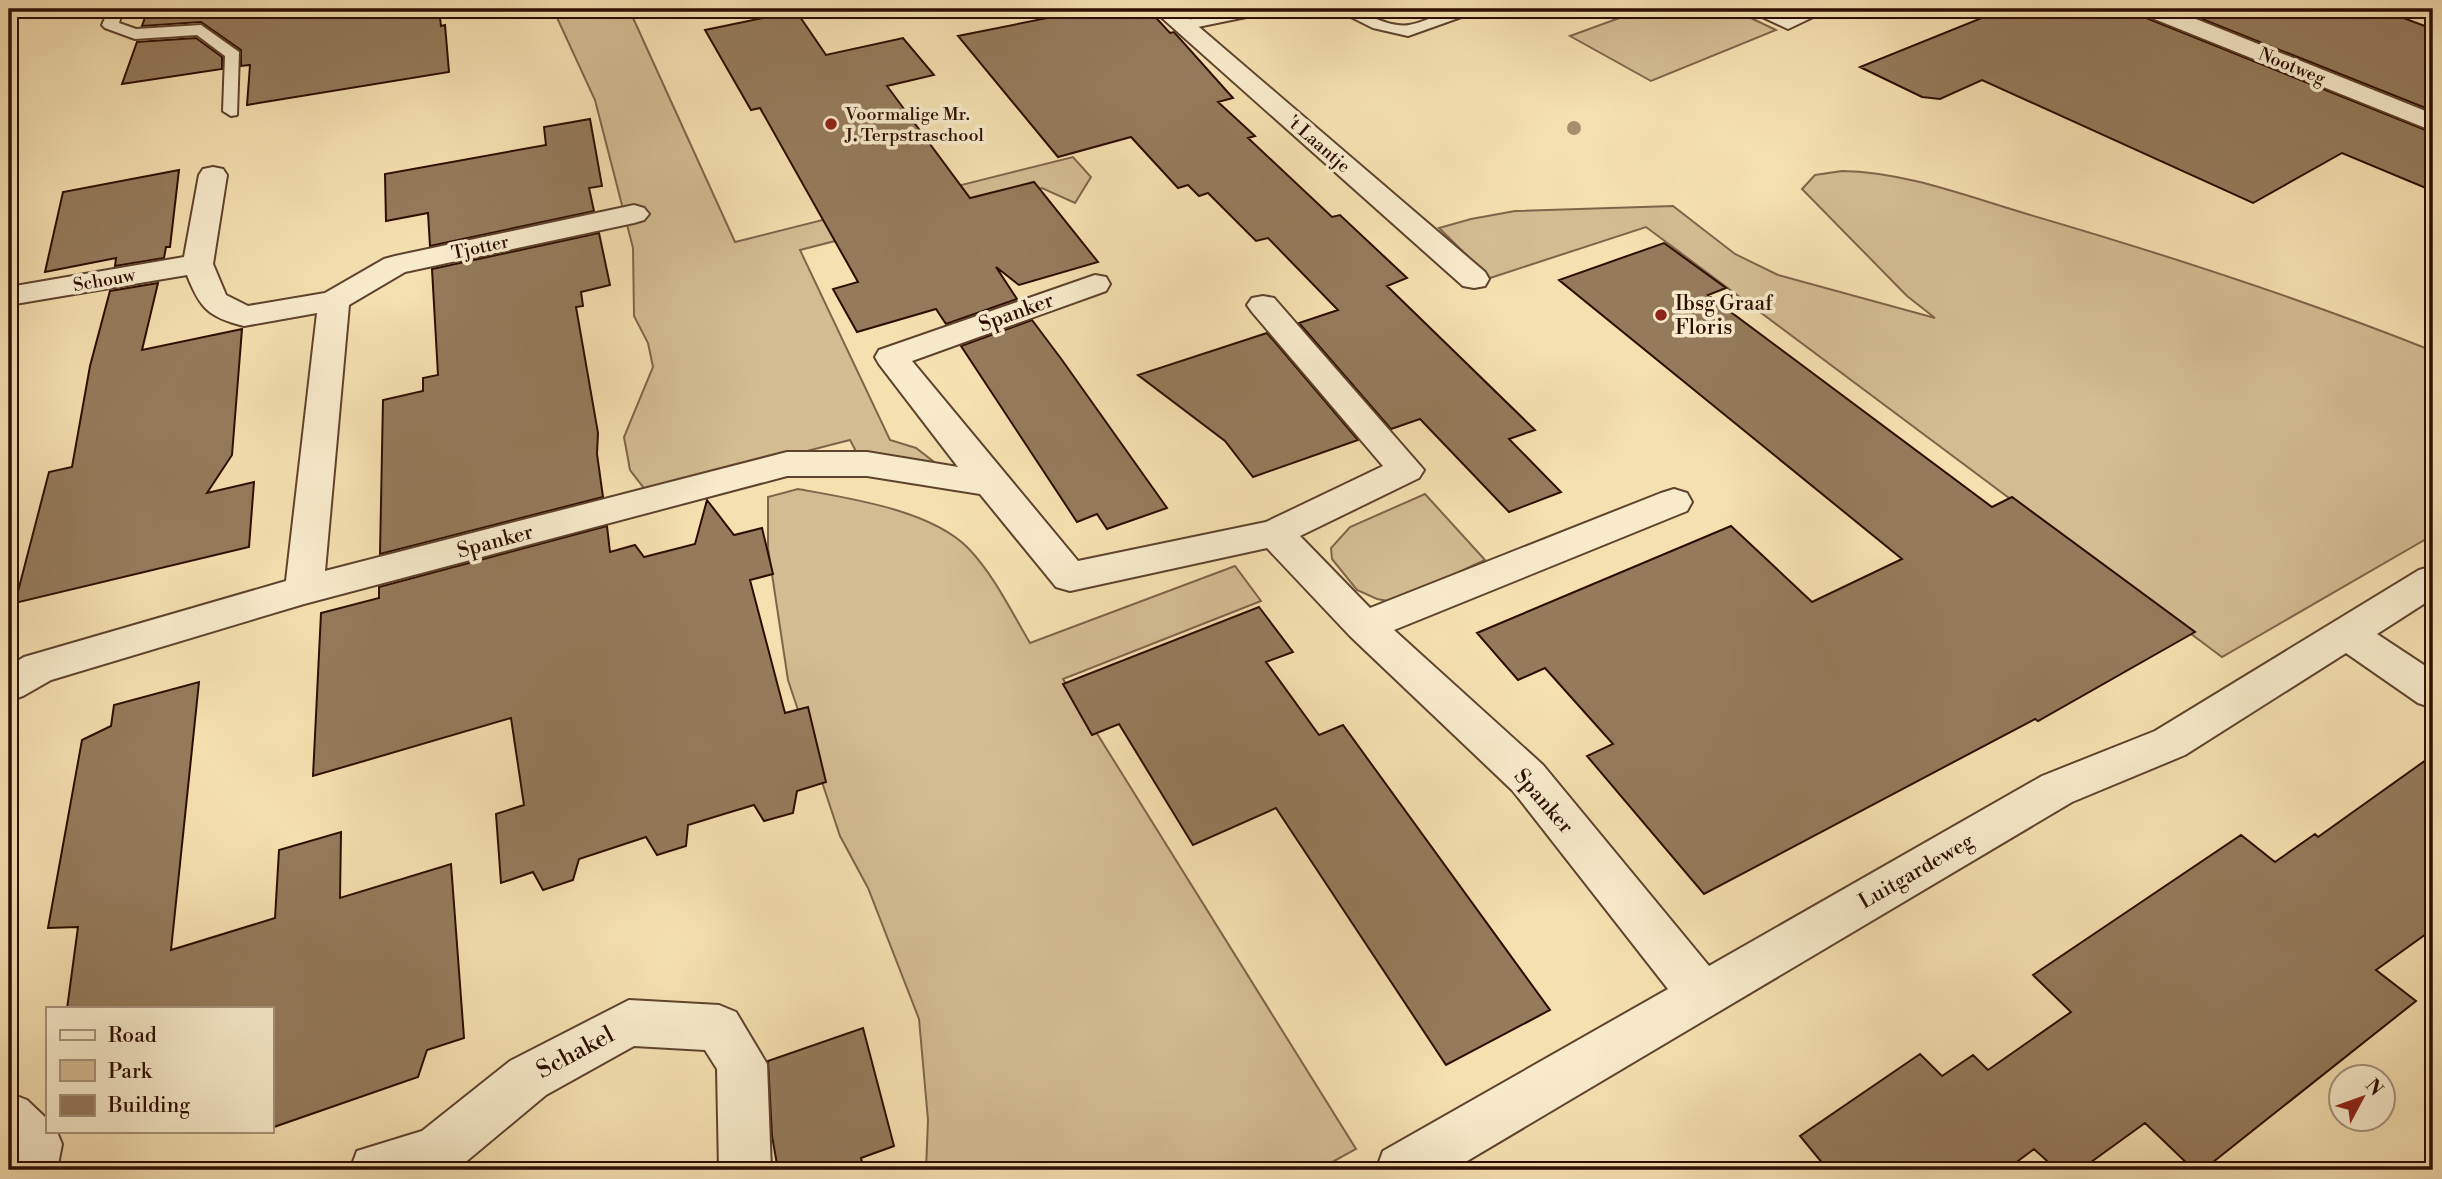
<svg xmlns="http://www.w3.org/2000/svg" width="2442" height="1179" font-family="'Libre Bodoni',serif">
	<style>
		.green { fill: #d3bc92; stroke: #80644a; stroke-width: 2 }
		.building { fill: #957b5c; stroke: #2d0d02; stroke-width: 2 }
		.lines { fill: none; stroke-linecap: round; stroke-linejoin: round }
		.service-casing { stroke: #5f422e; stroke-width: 4 }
		.minor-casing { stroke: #5f422e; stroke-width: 4 }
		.service { fill: #f8ebcc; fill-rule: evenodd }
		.minor { fill: #f8ebcc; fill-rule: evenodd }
		.tree { fill: #a78e6c }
		.poi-dot { fill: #8f2418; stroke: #f8ebcc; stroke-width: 2.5 }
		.labels { text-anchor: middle; stroke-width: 7; stroke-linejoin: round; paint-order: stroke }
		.far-street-label { font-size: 18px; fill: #2d0d02; stroke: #f8ebcc }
		.far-poi-label { font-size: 18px; fill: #2d0d02; stroke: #f8ebcc; text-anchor: start }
		.poi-label { font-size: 21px; fill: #2d0d02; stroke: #f8ebcc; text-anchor: start }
		.street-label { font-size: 21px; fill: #2d0d02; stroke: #f8ebcc }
		.near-street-label { font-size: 24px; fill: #2d0d02; stroke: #f8ebcc }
	</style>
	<rect width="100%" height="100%" fill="#f5e0b0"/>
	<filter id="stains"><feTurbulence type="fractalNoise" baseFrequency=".00286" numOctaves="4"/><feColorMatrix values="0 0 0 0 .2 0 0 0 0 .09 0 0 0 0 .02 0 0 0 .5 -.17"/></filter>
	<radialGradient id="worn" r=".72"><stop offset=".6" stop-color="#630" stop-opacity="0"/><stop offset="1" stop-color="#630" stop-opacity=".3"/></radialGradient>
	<path class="green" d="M553,9H629L735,242L1073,157L1091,177L1075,203L1042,188L800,250L890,440L916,448L938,465L860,459L850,440L647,492L630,470L624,437L653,367L648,343L634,316L633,248L595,100Z
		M1644,9H1732L1776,30L1651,81L1570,36Z
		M1842,171C1905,172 1966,196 2027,214C2164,254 2300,298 2433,351V535L2222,657L1646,227L1490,278L1439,228L1471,219L1515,211L1673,206L1735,254L1778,275L1935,318L1907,296L1802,189L1815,175Z
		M798,489C848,498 931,510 968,548C994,575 1011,611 1030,643L1235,566L1261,601L1063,679L1356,1149L1318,1170H926L928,1120L919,1019L868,888L840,836L788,680L768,548V497Z
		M1425,494L1485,560L1394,602L1377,599L1357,590L1332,559L1331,548L1350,527Z"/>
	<path class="building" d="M148,9H439L441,26L445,25L449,72L247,105L250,65L241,66V50L201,22L142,26Z
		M1092,9H1148L1170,33L1174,32L1233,98L1218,102L1255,136L1248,138L1332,217L1340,215L1407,278L1387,286L1535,430L1509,439L1561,492L1509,512L1420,419L1391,429L1299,323L1338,310L1268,238L1256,241L1208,193L1199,196L1188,185L1178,188L1131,137L1058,157L958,36Z
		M2004,9H2135L2141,16L2433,133V191L2342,153L2253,203L1982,80L1940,99L1922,97L1860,67Z
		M2177,9H2379L2433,29V111Z
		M796,11L826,55L903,38L934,75L887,86L970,198L1034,182L1098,262L1019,285L996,267L1017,299L946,324L936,309L857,332L833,289L858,282L760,108L751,110L705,30Z
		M196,38L222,57V69L122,84L137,42Z
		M590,119L602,186L589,188L594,211L430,246L428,213L386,221L385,174L546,145L544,127Z
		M179,170L170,247H166L164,258L115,266L116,258L45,272L63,192Z
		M599,233L610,285L581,292L583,306L576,307L598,433L597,454L603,497L380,554L383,400L423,391V378L438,375L432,269Z
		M1664,243L1726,288L1708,295L1992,507L2012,497L2195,632L2038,721L2035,719L1704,894L1587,756L1613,744L1545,668L1518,680L1477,633L1731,526L1812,602L1902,559L1559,280Z
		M158,283L142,350L242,329L232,455L207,493L254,482L249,547L15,603L49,472L72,467L90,366L110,291Z
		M1032,320L1062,360L1167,508L1107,529L1097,514L1077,522L961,346Z
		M1267,333L1358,440L1253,477L1225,441L1138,375Z
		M707,500L734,535L762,528L773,574L750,580L785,713L808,707L826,782L797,791L793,813L764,821L754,805L724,814L688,825L686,846L657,855L646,837L579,859L573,880L543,890L533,872L501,883L496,814L524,805L511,718L313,776L321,613L379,598V587L607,526L610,552L635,545L644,557L695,544Z
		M1259,607L1293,652L1266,662L1319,735L1343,725L1550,1010L1446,1065L1276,808L1193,845L1119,724L1092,735L1063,684Z
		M199,682L171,950L275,918L279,850L341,832L340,898L451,864L464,1038L427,1050L418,1077L271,1128V1009H67L78,927L48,928L82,740L111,726L114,705Z
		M2433,755V929L2376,970L2416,1001L2203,1170H2194L2145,1123L2080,1170H2057L2034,1149L2006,1170H1828L1800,1136L1920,1054L1942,1076L1973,1055L1988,1070L2071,1012L2033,975L2241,835L2275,862L2315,834L2318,837Z
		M863,1028L894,1146L861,1158L864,1170H778L772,1136L768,1061Z"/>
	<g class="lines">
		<g class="service-casing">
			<path id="service" d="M109,9H123L119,23L136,29L201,25L239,52L237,115L231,116L223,111L225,56L197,35L135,39L105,28L102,25Z
				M1240,9H1269L1261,14L1183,30L1175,25L1178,22Z
				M1335,9C1362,8 1387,29 1409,25C1430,22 1458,1 1478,11L1408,36L1373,28Z
				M1745,9H1765L1788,18L1810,9H1830L1788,29Z"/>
		</g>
		<g class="minor-casing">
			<path id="minor" d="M1152,9H1178L1485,272L1489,279L1485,286L1474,288L1463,286Z
				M2138,9H2171L2433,114V131L2142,14Z
				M213,167L223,169L227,175L213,264L226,295L248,306L325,293L384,259L395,256L634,205L644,208L649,214L644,220L634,223L405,272L349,305L325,571L787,452H867L958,467L879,364L875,357L879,350L1095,275L1106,277L1110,284L1106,291L912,361L1078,561L1266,522L1383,466L1252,312L1247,305L1252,298L1263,296L1274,298L1424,470L1419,478L1300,536L1370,608L1661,493L1674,489L1687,493L1692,502L1687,511L1394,630L1543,765L1709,966L2042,776L2155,731L2419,570L2433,566V598L2377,634L2433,671V708L2418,703L2346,653L2185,755L2072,802L1452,1170H1376L1383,1151L1668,989L1513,791L1350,636L1267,548L1070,591L1056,587L980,494L867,476H787L304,604L51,680L23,696L9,701V666L24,657L286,581L317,313L244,326C208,317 200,308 187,275L9,305V287L184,257L199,175L203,169Z
				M629,1000L719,1005L736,1012L767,1064L771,1170H719L717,1069L705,1050L634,1046L546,1095L456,1170H350L357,1151L422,1131L510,1061Z
				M9,1093L27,1100L47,1119V1132H57L62,1144L57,1170H9Z"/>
		</g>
		<use href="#service" class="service"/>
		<use href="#minor" class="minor"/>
	</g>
	<circle class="tree" cx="1574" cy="128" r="7"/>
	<g class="poi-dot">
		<circle cx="831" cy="124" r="7"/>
		<circle cx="1661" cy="315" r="7"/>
	</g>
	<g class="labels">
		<g class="far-street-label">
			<text transform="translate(2292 66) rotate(22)" y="6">Nootweg</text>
			<text transform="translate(1319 144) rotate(41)" y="6">'t Laantje</text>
			<text transform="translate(480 247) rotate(-12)" y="6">Tjotter</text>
			<text transform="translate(104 280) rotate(-10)" y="6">Schouw</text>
		</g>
		<g class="far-poi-label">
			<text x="845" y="120">Voormalige Mr.<tspan x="845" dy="21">J. Terpstraschool</tspan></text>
		</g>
		<g class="poi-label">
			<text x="1675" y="310">Ibsg Graaf<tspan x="1675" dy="24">Floris</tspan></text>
		</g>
		<g class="street-label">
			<text transform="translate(1016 312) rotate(-20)" y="7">Spanker</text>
			<text transform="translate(495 541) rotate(-15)" y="7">Spanker</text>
			<text transform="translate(1544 801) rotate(49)" y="7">Spanker</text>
			<text transform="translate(1916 871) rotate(-30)" y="7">Luitgardeweg</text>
		</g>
		<g class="near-street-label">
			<text transform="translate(575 1052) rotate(-28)" y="8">Schakel</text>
		</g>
	</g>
	<rect width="2442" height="1179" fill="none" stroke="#f5e0b0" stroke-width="35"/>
	<rect x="10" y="10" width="2421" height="1158" fill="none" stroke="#2d0d02" stroke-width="3.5"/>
	<rect x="18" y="18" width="2407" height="1144" fill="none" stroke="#2d0d02" stroke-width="2"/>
	<rect x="46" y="1007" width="228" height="126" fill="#f8ebcc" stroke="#a7927b" stroke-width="2"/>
	<rect x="60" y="1030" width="35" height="10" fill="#f8ebcc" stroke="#a7927b" stroke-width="2"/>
	<text x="108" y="1042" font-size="21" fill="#2d0d02">Road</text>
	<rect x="60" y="1060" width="35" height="21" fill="#d3bc92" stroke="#a7927b" stroke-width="2"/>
	<text x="108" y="1078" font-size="21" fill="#2d0d02">Park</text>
	<rect x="60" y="1095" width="35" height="21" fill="#957b5c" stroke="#a7927b" stroke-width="2"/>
	<text x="108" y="1112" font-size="21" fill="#2d0d02">Building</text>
	<g transform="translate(2362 1098) rotate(49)"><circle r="33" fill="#f8ebcc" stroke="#a7927b" stroke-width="2"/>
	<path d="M0-5L12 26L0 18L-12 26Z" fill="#8f2418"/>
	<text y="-10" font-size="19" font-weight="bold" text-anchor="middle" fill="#2d0d02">N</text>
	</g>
	<rect width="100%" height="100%" filter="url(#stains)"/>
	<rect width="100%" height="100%" fill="url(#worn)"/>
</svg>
